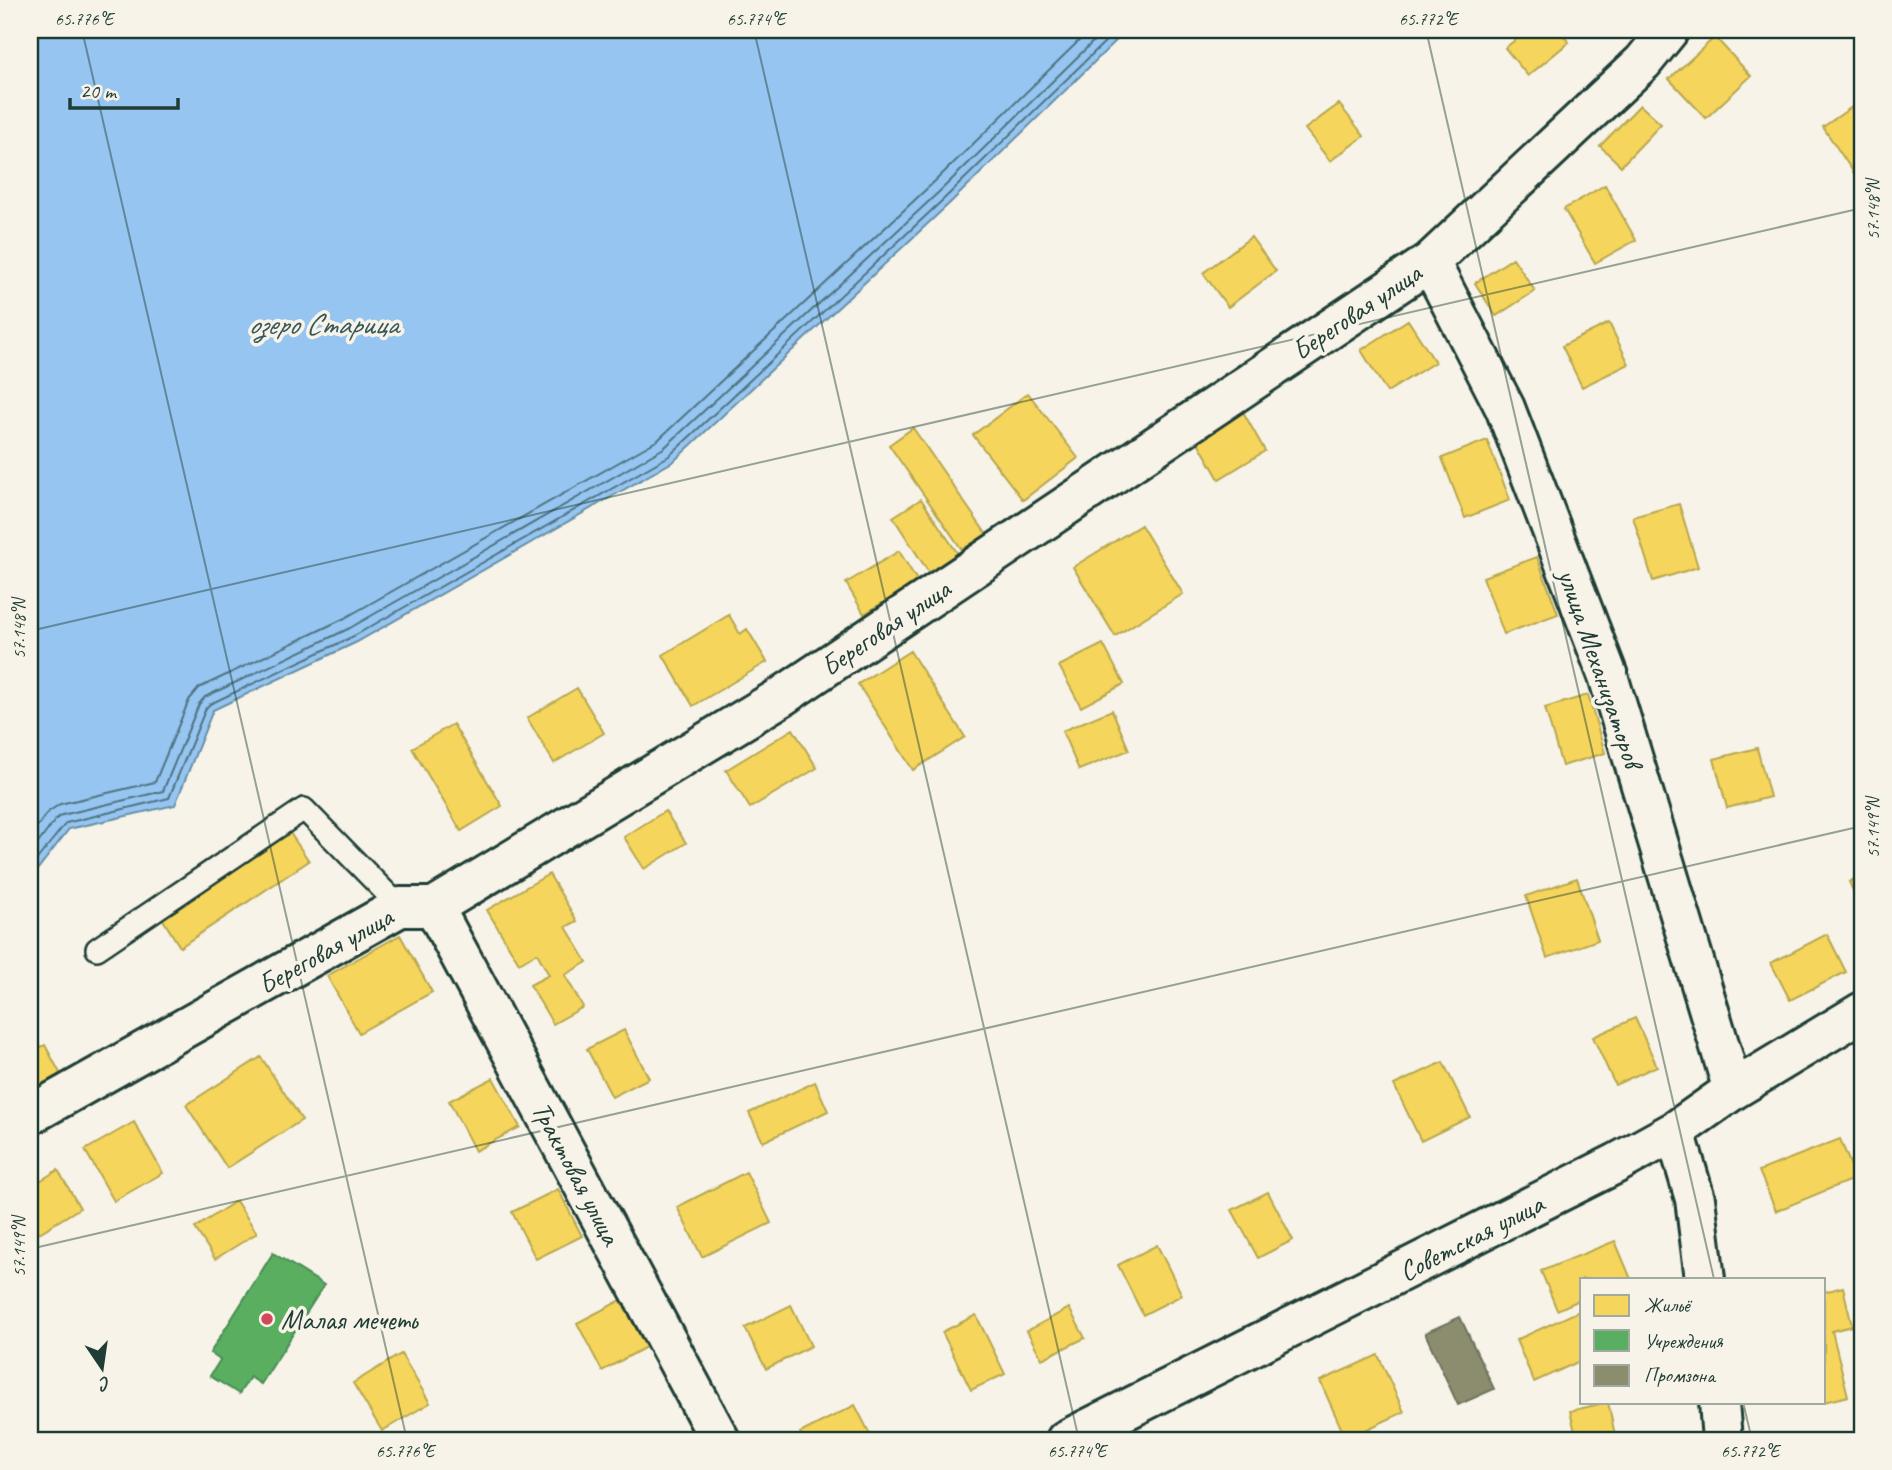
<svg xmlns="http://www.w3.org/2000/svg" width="1892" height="1470" font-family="Caveat,sans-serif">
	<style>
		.water { fill: #96c5f1; stroke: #668fa5; stroke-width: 2 }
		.homes { fill: #f6d55c; stroke: #b6a750; stroke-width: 2 }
		.public { fill: #5aae61; stroke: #488c54; stroke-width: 2 }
		.industry { fill: #8c8c6e; stroke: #6b745d; stroke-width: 2 }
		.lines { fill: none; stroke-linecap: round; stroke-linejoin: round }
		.shore { stroke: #4f7380; stroke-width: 2 }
		.lane-casing { stroke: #1f3d34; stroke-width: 26 }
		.street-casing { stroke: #1f3d34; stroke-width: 44 }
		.lane { stroke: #f7f3e8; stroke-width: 21 }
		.street { stroke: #f7f3e8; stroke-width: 38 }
		.ticks { fill: none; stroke: #1f3d34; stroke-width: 2; stroke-opacity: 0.45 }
		.poi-dot { fill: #d1495b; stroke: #f7f3e8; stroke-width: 2.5 }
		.labels { text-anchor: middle; stroke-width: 7; stroke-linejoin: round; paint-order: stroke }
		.street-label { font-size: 28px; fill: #1f3d34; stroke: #f7f3e8 }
		.poi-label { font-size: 28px; fill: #1f3d34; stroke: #f7f3e8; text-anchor: start }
		.water-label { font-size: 30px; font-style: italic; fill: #37585a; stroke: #f7f3e8 }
		.neatline { fill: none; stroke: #1f3d34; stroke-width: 2.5 }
		.ticks-label { font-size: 18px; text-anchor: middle; fill: #1f3d34 }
	</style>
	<rect width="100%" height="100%" fill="#f7f3e8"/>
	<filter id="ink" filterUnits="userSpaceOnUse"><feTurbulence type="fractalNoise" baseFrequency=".0143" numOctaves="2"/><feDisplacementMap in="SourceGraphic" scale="14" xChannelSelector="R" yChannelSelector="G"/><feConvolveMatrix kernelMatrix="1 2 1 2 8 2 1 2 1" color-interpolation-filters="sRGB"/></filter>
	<g filter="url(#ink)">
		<path class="water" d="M30,30H1127L952,201L674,461L357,642L213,710L175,805L69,829L30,879Z"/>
		<path class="homes" d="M1528,30H1559L1569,42L1528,76L1505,48Z
			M1715,37L1751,76L1706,118L1669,79Z
			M1862,100V185L1823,127Z
			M1339,104L1364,136L1330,161L1305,129Z
			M1640,105L1661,124L1621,166L1600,146Z
			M1605,185L1636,240L1595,263L1564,209Z
			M1251,237L1276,271L1228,307L1203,273Z
			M1513,258L1535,291L1496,316L1475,283Z
			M1408,320L1435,362L1387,392L1361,350Z
			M1609,323L1629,364L1582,387L1562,346Z
			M1028,393L1078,458L1023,500L973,435Z
			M1242,410L1265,451L1219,479L1195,437Z
			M913,428L987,535L963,551L889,445Z
			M1487,440L1510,500L1465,518L1442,458Z
			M921,499L960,557L931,576L893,517Z
			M1679,504L1698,567L1653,581L1633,517Z
			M1141,525L1183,594L1115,636L1073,567Z
			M899,551L918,582L864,614L846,583Z
			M1537,557L1558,614L1504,634L1483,577Z
			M729,615L740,634L747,629L767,662L693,706L663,655Z
			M1103,644L1124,684L1081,707L1059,666Z
			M910,651L965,737L913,770L858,684Z
			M577,688L604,733L554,763L527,718Z
			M1588,695L1605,753L1562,766L1545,708Z
			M1112,710L1129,750L1079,770L1062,731Z
			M453,724L502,806L461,831L412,748Z
			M793,729L817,768L750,808L726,770Z
			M1757,748L1770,797L1727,808L1714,759Z
			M665,811L686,843L644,869L624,837Z
			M290,833L309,861L180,947L162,918Z
			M549,874L577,921L566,927L587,962L565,975L583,1007L553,1024L530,985L549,975L537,953L519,963L487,910Z
			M1862,875V910L1849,882Z
			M1577,878L1598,940L1547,958L1526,896Z
			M1827,934L1846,972L1790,1000L1771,963Z
			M400,935L432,992L359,1033L327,976Z
			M1635,1018L1657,1066L1615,1085L1593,1037Z
			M624,1030L649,1078L612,1097L587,1049Z
			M45,1045L68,1088L30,1109V1047L32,1046L34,1050Z
			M261,1057L302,1120L227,1168L186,1105Z
			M1443,1062L1470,1117L1421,1141L1394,1085Z
			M493,1078L520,1127L475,1151L449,1101Z
			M815,1082L828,1111L763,1142L749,1113Z
			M134,1122L163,1173L114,1201L85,1150Z
			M1840,1139L1856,1178L1776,1211L1759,1171Z
			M58,1170L80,1208L39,1233L30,1217V1187Z
			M746,1172L771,1223L702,1257L677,1207Z
			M558,1189L582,1236L536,1259L512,1212Z
			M1268,1192L1293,1240L1258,1258L1232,1210Z
			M236,1201L257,1233L215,1259L195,1228Z
			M1615,1241L1631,1279H1582V1299L1557,1310L1541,1271Z
			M1157,1245L1182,1295L1143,1315L1118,1265Z
			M1843,1287L1852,1326L1832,1331L1848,1396L1824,1402V1292Z
			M621,1300L646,1347L602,1371L577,1323Z
			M791,1305L811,1346L766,1369L745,1328Z
			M1069,1308L1085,1338L1042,1359L1027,1331Z
			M1579,1311L1582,1319V1360L1534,1382L1516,1340Z
			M976,1315L1005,1374L971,1390L942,1332Z
			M401,1354L430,1403L382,1431L353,1383Z
			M1378,1355L1404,1412L1346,1439L1320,1381Z
			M1608,1402L1616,1440H1577L1570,1411Z
			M855,1405L873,1440H803L800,1433Z
			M1480,1431L1484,1440H1460Z"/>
		<path class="public" d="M273,1253L324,1285L261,1384L250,1377L239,1394L210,1376L220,1360L210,1353Z"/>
		<path class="industry" d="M1460,1317L1494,1389L1458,1405L1425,1333Z"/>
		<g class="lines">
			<path class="shore" d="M30,836L48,812L60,804L155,782L189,700L199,688L345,618L658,440L934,182L1090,30
				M30,854L56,819L62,815L163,791L199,704L205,697L350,628L664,448L941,190L1105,30
				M30,868L66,823L169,798L206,708L210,704L354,636L669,456L947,196L1117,30"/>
			<g class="lane-casing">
				<path id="lane" d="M97,949L304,809L400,907"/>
			</g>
			<g class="street-casing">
				<path id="street" d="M1430,262L1505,408L1608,676L1733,1090
					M434,907L720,1440
					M30,1115L400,907H434L781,697L1430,262L1643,62L1669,30
					M1675,1131L1695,1199L1705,1279
					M1719,1402L1722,1440
					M1066,1440L1617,1163L1675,1131L1733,1090L1862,1012"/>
			</g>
			<use href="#lane" class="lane"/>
			<use href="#street" class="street"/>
		</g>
	</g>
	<path class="ticks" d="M82,30L407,1440M754,30L1079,1440M1426,30L1714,1279M30,631L1862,208M30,1249L1862,826M1743,1402L1752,1440"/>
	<circle class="poi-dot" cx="267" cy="1319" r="7"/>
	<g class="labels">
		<g class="street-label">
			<text transform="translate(1356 311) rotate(-34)" y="10">Береговая улица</text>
			<text transform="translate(885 627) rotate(-34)" y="10">Береговая улица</text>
			<text transform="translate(1601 668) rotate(71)" y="10">улица Механизаторов</text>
			<text transform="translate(325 950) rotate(-29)" y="10">Береговая улица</text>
			<text transform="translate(577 1173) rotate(62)" y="10">Трактовая улица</text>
			<text transform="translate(1471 1237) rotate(-27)" y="10">Советская улица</text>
		</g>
		<g class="poi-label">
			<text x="281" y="1329">Малая мечеть</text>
		</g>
		<g class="water-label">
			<text x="323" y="334">озеро Старица</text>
		</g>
	</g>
	<rect width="1892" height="1470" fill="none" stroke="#f7f3e8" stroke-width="77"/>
	<rect x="1580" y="1278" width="245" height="126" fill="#f7f3e8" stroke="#a1aaa0" stroke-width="2"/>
	<rect x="1594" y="1295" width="35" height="21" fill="#f6d55c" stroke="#a1aaa0" stroke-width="2"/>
	<text x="1644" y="1312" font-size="21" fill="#1f3d34">Жильё</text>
	<rect x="1594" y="1330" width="35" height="21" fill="#5aae61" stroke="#a1aaa0" stroke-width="2"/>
	<text x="1644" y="1348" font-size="21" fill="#1f3d34">Учреждения</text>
	<rect x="1594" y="1365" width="35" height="21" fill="#8c8c6e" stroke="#a1aaa0" stroke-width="2"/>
	<text x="1644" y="1382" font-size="21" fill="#1f3d34">Промзона</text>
	<g transform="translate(102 1368) rotate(167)" stroke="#f7f3e8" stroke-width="5" paint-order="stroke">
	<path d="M0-5L12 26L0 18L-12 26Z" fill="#1f3d34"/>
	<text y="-10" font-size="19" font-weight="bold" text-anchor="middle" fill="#1f3d34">С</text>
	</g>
	<path d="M70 98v10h108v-10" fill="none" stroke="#1f3d34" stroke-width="3.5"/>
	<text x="80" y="98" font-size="21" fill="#1f3d34" stroke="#f7f3e8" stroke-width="5" paint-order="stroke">20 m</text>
	<rect x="38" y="38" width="1816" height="1394" class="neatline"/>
	<g class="ticks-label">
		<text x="84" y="25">65.776°E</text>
		<text x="756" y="25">65.774°E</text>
		<text x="1428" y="25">65.772°E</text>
		<text transform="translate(1873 210) rotate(-90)" y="6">57.148°N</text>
		<text transform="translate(19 629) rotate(-90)" y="6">57.148°N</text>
		<text transform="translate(1873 828) rotate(-90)" y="6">57.149°N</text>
		<text transform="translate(19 1247) rotate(-90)" y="6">57.149°N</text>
		<text x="405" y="1457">65.776°E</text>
		<text x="1077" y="1457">65.774°E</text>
		<text x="1750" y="1457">65.772°E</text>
	</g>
</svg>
